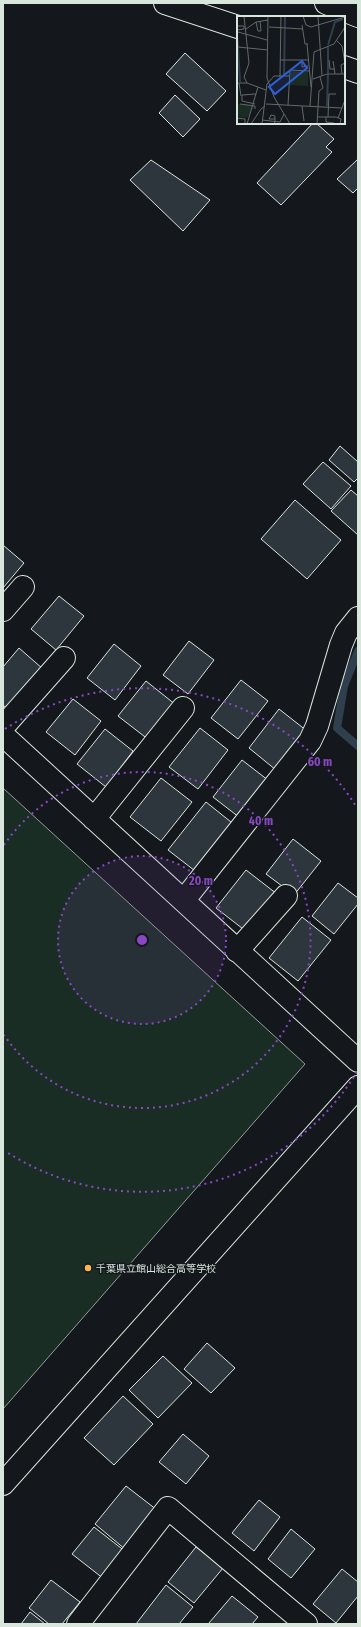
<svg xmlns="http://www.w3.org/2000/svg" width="361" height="1627" font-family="'Fira Sans Condensed','Noto Sans JP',sans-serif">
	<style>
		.green { fill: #1a2d24; stroke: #939e99 }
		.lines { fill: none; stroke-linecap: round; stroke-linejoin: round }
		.stream { stroke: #2f3f4d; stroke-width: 8 }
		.building { fill: #2c363c; stroke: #d8e6dc }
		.minor-casing { stroke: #d8e6dc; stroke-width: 24 }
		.trunk-casing { stroke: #d8e6dc; stroke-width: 24 }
		.minor { stroke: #14181c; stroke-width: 22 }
		.trunk { stroke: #14181c; stroke-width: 22 }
		.ring { fill: none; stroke: #8948c3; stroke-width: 2; stroke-dasharray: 2 4 }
		.poi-dot { fill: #ffb74d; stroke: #14181c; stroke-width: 1.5 }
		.labels { text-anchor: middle; stroke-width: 3; stroke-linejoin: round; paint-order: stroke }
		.poi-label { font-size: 10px; fill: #d8e6dc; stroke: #14181c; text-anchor: start }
		.inset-river { fill: none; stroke: #2f3f4d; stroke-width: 2 }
		.inset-road { fill: none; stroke: #626a69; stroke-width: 1 }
		.view { fill: #305dd8; fill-opacity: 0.15; stroke: #305dd8; stroke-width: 2 }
		.inset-edge { fill: none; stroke: #d8e6dc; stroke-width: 2 }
		.centre { fill: #8948c3; stroke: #14181c; stroke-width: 2 }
		.ring-label { font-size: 12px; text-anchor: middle; font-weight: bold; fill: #8948c3; stroke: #14181c; stroke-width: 3; stroke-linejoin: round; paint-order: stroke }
	</style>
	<rect width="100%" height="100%" fill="#14181c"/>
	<path class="green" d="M3,788L305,1064L3,1409Z"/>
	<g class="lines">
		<path class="stream" d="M358,651L344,686L337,728L358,746"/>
	</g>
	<path class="building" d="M185,53L226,91L207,111L166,74Z
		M175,95L200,119L183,137L159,113Z
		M313,123H316L334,139L326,147L332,152L281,205L257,183Z
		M358,159V188L353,193L337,179Z
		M151,160L210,200L183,231L130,180Z
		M340,446L358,462V478L354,482L329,460Z
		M323,462L351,486L331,509L303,484Z
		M351,490L358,496V535L331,511Z
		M295,500L341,540L307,579L261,539Z
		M3,545L24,563L3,588Z
		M59,596L84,616L56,650L31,629Z
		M189,641L214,660L188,694L163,675Z
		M114,644L141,666L115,700L87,678Z
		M19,648L43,669L9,710L3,705V667Z
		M241,680L268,701L238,739L211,718Z
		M146,681L176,705L149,740L118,716Z
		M73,699L101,721L75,755L46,732Z
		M279,709L307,731L276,770L249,748Z
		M200,728L228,750L198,789L169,767Z
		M105,729L133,751L106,787L77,764Z
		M242,760L273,784L244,821L213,797Z
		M161,778L192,802L161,841L130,817Z
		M206,802L236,826L199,874L168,850Z
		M293,839L321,861L294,895L266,874Z
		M246,870L277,894L247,932L216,908Z
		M338,883L358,898V904L334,934L312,916Z
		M302,917L331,940L298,981L269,958Z
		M207,1343L235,1368L211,1393L184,1369Z
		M163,1356L192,1383L158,1418L129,1390Z
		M123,1396L153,1424L114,1465L84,1438Z
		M183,1434L209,1456L186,1484L159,1462Z
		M126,1486L157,1510L126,1550L95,1524Z
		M259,1500L280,1517L254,1551L232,1533Z
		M94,1527L126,1552L104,1579L72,1554Z
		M291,1529L315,1549L291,1578L268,1559Z
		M196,1547L223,1568L194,1603L168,1582Z
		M342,1569L358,1582V1596L336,1623L313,1604Z
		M51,1580L80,1602L62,1624H49L29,1608Z
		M166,1585L193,1607L179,1624H136Z
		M232,1596L258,1617L252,1624H211L209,1623Z
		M30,1612L45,1624H21Z"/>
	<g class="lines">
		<g class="minor-casing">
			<path id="minor" d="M3,610L23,587
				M3,727L64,658
				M3,735L358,1061
				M94,819L183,708
				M184,900L310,741L317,726L341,645L346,633L358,618
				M237,951L286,896
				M3,1484L358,1087
				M78,1624L168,1508L306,1624"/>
		</g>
		<g class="trunk-casing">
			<path id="trunk" d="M165,3L238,27
				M326,3L358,16
				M344,67L358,72"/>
		</g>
		<use href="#minor" class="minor"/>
		<use href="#trunk" class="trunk"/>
	</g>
	<circle cx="142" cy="940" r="84" fill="#8948c3" fill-opacity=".12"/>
	<g class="ring">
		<circle cx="142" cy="940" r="84"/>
		<path d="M4 845A168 168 0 1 1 4 1035"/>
		<path d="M357 1072A252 252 0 0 1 5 1151M5 729A252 252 0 0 1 357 808"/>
	</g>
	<circle class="poi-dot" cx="88" cy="1268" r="4"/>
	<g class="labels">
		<g class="poi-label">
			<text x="96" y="1272">千葉県立館山総合高等学校</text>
		</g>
	</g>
	<g transform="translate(237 16)">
		<rect width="108" height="108" fill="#14181c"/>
		<path d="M54,55L71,56V70L53,69ZM0,88L17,90L10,102L0,100Z" fill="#1a2d24"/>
		<path class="inset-river" d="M91,29L98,6L106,3M1,32L3,66M91,57V31M47,60L48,0M90,90L91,58"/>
		<path class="inset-road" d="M7,0L12,47L7,61L10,67M31,0L30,62L37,81L53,108M66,0L69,9L74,11L108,1M81,0L85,60M19,6L21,15H24L23,5M65,9L68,28H71M32,11L66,13M9,13L19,6L31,4M0,14L7,13V10H0L1,31M1,16L30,24M99,24L105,30L108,47M70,28L74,71M1,31L31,34M77,36L97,28L108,11M43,44H71M65,44V51L71,50M92,44L93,53H98M96,45L98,58M105,58L104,49L108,47M43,61L44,0M76,63L90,58H108M0,67H10L29,74M2,67L4,80M3,88L18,90V93M18,88L5,85V79L19,78M29,88L105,92M51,89L53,54L72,55M65,90L67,105M73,90L77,36M81,101H99L104,103L103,108M89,101V106L97,107M91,101L92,78H99M0,102L8,103V107M101,102L108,84M25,104L43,106L47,98M10,108L21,71M14,108L24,93L28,90M25,108L30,68L37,60H53M37,108L38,105V100L34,99L32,103H38M80,108L82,75L86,72L83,61"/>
		<path class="view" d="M65,45L70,52L38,78L32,71Z"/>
		<rect width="108" height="108" class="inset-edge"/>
	</g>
	<circle cx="142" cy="940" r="6" class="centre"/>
	<g class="ring-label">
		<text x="320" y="766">60 m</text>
		<text x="261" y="825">40 m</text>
		<text x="201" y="885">20 m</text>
	</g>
	<rect width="361" height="1627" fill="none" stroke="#d8e6dc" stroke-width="8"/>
</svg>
